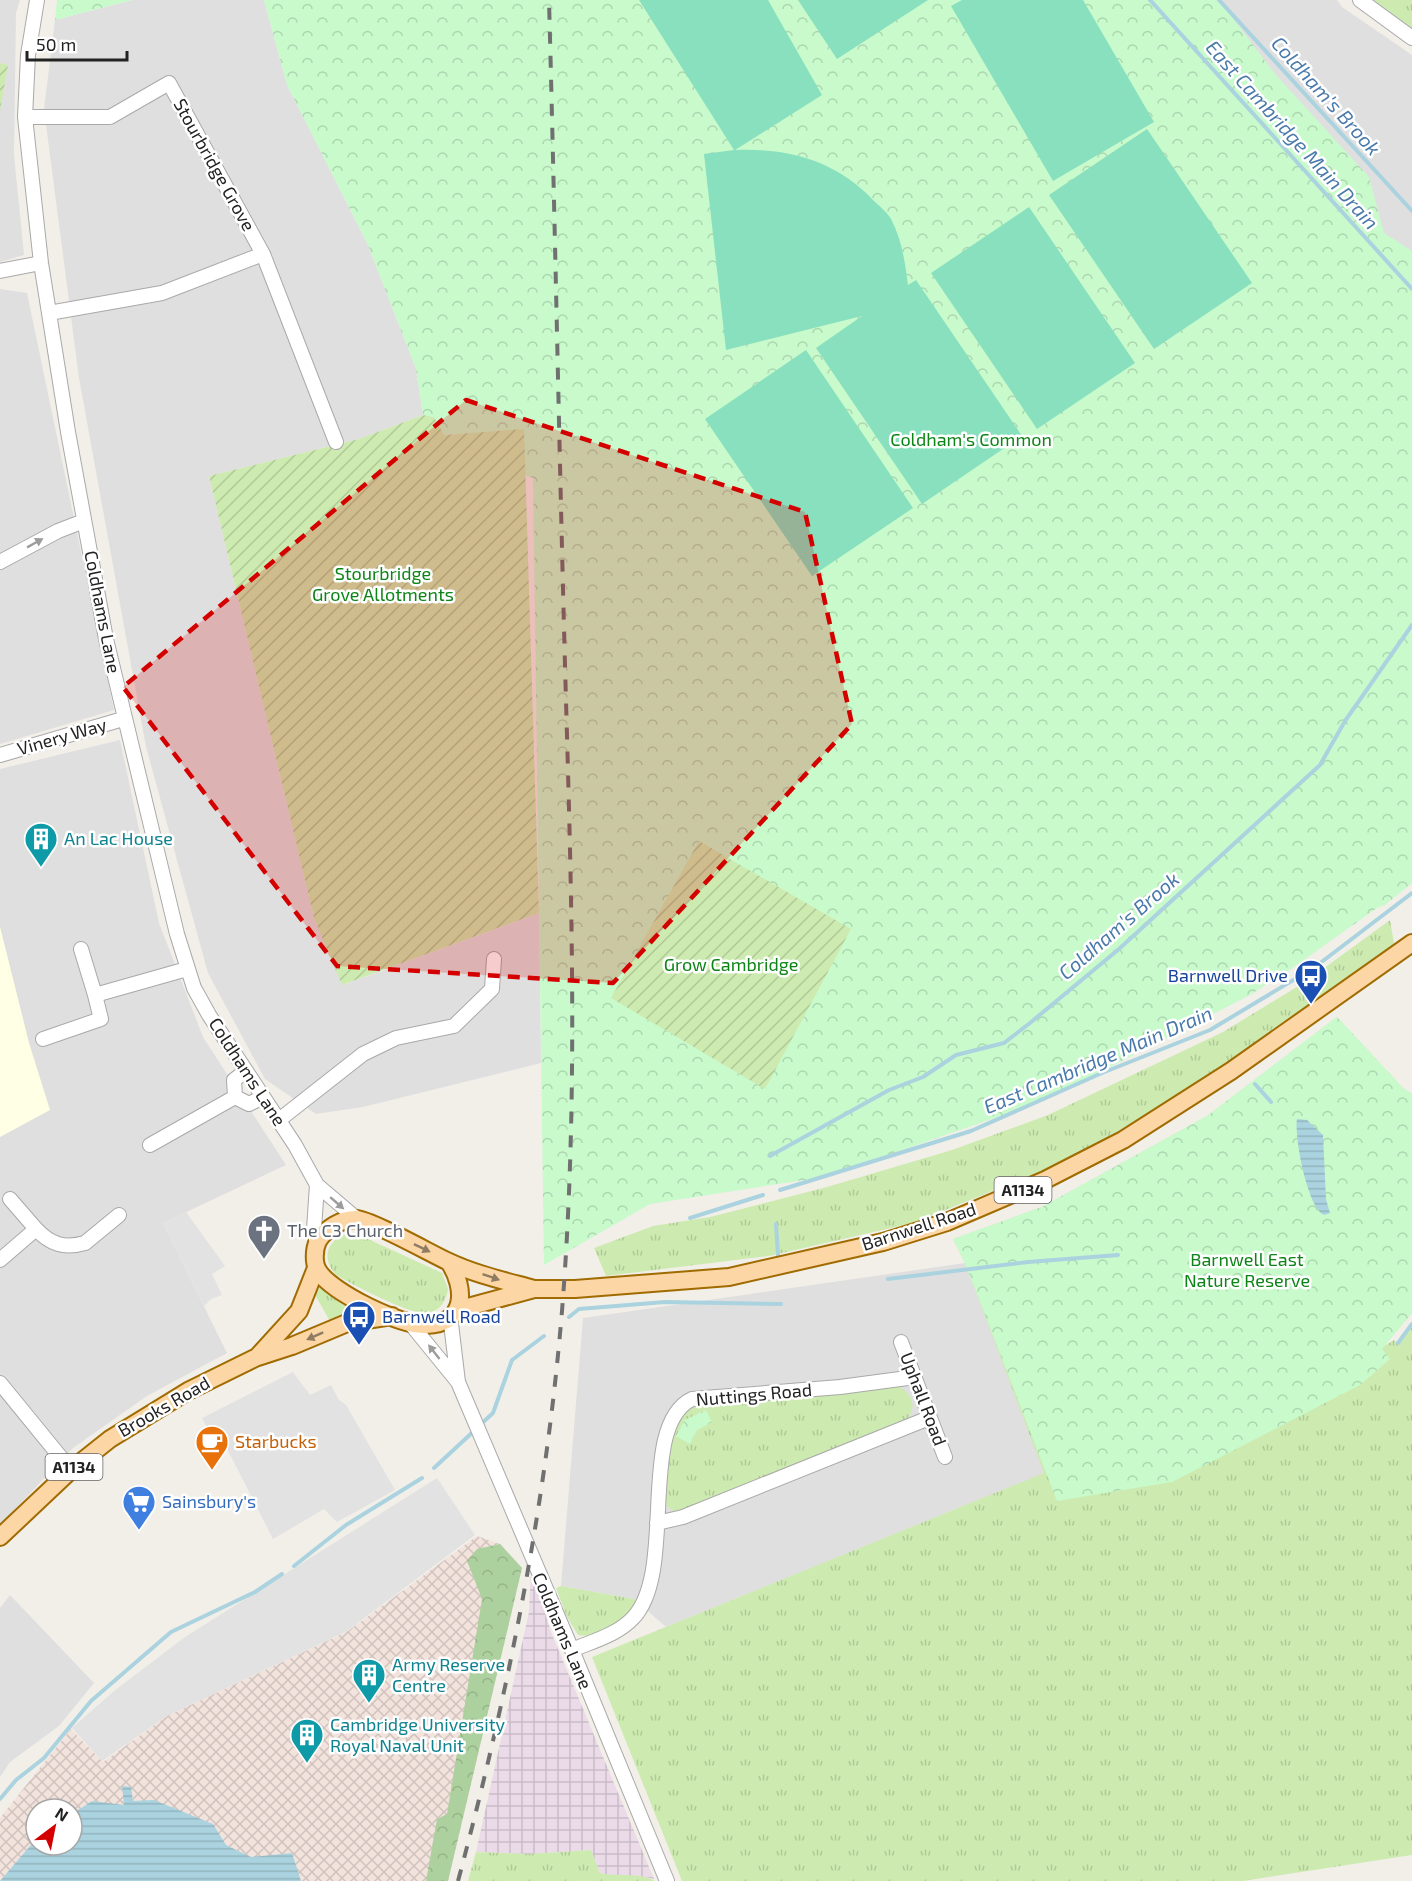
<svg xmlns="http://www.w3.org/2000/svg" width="1412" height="1881" font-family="'Exo 2',sans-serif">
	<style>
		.residential { fill: #e0dfdf }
		.industrial { fill: url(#industrial-grid) }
		.education { fill: #ffffe5 }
		.military { fill: url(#military-cross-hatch); fill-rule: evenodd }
		.grass { fill: url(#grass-tufts) }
		.forest { fill: url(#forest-crowns) }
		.park { fill: url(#park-crowns) }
		.garden { fill: url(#garden-furrows) }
		.pitch { fill: #88e0be }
		.parking { fill: #e2e2e2 }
		.water { fill: url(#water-rules) }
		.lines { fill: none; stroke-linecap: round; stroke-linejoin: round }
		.stream { stroke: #aad3df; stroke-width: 4 }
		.minor-casing { stroke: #a9a9a9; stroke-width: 16 }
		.major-casing { stroke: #a06b00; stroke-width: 20 }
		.minor { stroke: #fff; stroke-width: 14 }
		.major { stroke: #fcd6a4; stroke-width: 16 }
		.rail { stroke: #707070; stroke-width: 4; stroke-dasharray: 12 12; stroke-linecap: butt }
		.oneway { fill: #9c9c9c }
		.oneway2 { fill: #8f7c63 }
		.marked { fill: #d40000; fill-opacity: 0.2; stroke: #d40000; stroke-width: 4.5; stroke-dasharray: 12 8; stroke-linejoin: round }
		.labels { text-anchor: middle; stroke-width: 5; stroke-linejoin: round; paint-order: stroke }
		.shield { fill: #fff; stroke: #646464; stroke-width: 1.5 }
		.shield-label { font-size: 16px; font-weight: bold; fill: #222 }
		.street-label { font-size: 18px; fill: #222; stroke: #fff }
		.park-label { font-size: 18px; fill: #0c8416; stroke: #fff }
		.culture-label { font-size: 18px; fill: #0d838f; stroke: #fff; text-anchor: start }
		.transit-label { font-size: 18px; fill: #164399; stroke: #fff; text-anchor: end }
		.worship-label { font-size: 18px; fill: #5b616d; stroke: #fff; text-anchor: start }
		.food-label { font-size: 18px; fill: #c56008; stroke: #fff; text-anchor: start }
		.shop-label { font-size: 18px; fill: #366cbe; stroke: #fff; text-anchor: start }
		.water-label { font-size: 20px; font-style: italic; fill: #4a7aab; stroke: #fff }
	</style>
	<defs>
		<pattern id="industrial-grid" width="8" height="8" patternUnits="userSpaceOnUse" patternTransform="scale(1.5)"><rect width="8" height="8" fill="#ebdbe8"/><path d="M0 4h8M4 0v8" fill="none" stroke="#c9bcc7"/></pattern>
		<pattern id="military-cross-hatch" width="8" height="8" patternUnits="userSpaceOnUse" patternTransform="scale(1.5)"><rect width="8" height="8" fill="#f3e3dd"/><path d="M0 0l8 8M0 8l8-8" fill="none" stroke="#d0c2bd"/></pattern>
		<pattern id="grass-tufts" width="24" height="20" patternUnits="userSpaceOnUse" patternTransform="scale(1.5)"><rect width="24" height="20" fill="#cdebb0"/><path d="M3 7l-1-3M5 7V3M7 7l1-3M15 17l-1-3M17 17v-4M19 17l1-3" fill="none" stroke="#b0c997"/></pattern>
		<pattern id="forest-crowns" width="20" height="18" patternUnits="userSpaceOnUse" patternTransform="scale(1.5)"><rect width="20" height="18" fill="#add19e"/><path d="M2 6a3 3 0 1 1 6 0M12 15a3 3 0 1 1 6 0" fill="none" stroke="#95b388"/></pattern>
		<pattern id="park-crowns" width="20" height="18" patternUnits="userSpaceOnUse" patternTransform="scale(1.5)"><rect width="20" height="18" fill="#c8facc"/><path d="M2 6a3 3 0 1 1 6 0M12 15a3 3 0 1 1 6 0" fill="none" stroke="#acd6af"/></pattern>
		<pattern id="garden-furrows" width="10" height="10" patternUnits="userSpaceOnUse" patternTransform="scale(1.5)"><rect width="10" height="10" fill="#cdebb0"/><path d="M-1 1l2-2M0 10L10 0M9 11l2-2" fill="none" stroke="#b0c997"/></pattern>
		<pattern id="water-rules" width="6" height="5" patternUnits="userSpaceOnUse" patternTransform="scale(1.5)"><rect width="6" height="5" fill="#aad3df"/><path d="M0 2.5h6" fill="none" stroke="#92b5bf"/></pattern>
	</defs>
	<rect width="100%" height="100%" fill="#f2efe9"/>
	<path class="residential" d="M0,0H20L16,13L14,155L24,255L0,262Z
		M132,0H264L287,85L368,245L416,369L423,415L359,439L209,476L314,918L343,985L539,913L541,1063L363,1107L316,1114L265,1079L208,973L146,747L79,378L44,109L55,20Z
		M1207,0H1337L1342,7L1412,55V258L1377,233Z
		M0,289L27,293L114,710L0,744Z
		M120,740L159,923L203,1037L286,1165L163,1223L227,1353L147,1396L73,1448L0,1525V769Z
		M965,1263L1045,1473L666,1627L634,1599L561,1586L583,1318Z
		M10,1595L94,1683L59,1726L10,1762L0,1777V1608Z"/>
	<path class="industrial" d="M531,1568L551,1632L654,1879L645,1877H617L600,1873L591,1850L529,1854L476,1852L529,1612Z"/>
	<path class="education" d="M0,927L29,1043L50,1110L0,1137Z"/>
	<path class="military" d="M477,1536L500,1544L522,1568L448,1881H0V1818L71,1729L103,1762L167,1716L348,1631ZM36,1809H72V1845H36Z"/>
	<path class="grass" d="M1373,0H1412V29Z
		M1390,920L1395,949L1200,1084L1060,1164L913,1223L769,1256L606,1276L594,1248L653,1226L710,1217L827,1187L952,1150L1048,1115L1223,1032L1305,982Z
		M1337,1017L1403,1088L1412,1094V1313L1384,1346L1394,1340L1399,1344L1412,1327V1855L1243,1881H682L592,1657L1044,1473L965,1263L953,1239L1042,1207L1207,1116Z
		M355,1233L442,1273L448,1289C446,1302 439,1313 424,1313C410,1314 348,1283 335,1274C318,1254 332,1234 355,1233Z
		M320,1287L361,1309L331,1323L315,1295Z
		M898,1386C914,1396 917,1406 906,1422L685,1512C672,1512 667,1509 662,1497L673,1423L692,1404Z
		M561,1586L634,1599L638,1602C624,1620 602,1640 578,1635L567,1617L556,1588Z
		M591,1850L600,1873C617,1877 641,1872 655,1881H468L476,1852L529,1854Z"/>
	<path class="forest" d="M500,1544L522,1568L448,1881H426L437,1819L447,1814L482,1599L467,1561L477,1549Z"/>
	<path class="park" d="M57,0H132L55,20Z
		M264,0H1219L1276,75L1369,177L1384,233L1412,251V883L1385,905L1377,908L1291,969L1250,995L1044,1101L824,1177L650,1204L544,1265L533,478L524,475V430L443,435L434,417L423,415L416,369L368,245L287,85Z
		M1337,1017L1403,1088L1412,1094V1313L1382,1349L1390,1359L1360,1385L1172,1482L1057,1501L965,1263L953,1239L1042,1207L1207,1116Z
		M706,1410L712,1422L697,1430L690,1444L676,1436L685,1420Z"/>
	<path class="garden" d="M0,63L8,65L0,111Z
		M423,415L434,417L444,435L524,429L539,913L342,985L314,918L209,476L359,439Z
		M699,841L851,929L765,1089L611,998Z"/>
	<path class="pitch" d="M639,0H768L822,95L735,150C787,148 835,160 872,199C878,205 887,212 891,219C902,240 905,262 908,285L916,280L1022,436L922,504L816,348L862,316L726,350L704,154L734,150Z
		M798,0H928L837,59Z
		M962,0H1083L1154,122L1053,181L951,6Z
		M1147,129L1252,283L1154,349L1049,195Z
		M1029,207L1135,363L1037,429L931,273Z
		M806,350L913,508L812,576L705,419Z"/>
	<path class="parking" d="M186,1212L225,1266L212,1274L222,1295L211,1299L204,1306L163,1223Z
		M293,1372L310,1395L331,1385L339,1400L346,1405L395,1490L337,1522L324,1509L273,1539L218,1431L210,1433L202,1418Z
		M437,1478L475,1535L347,1631L167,1716L102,1761L72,1728L114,1691L185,1637Z"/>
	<path class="water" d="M1297,1119L1307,1120L1323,1135L1326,1199L1330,1213L1324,1215C1307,1207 1294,1136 1297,1119Z
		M122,1786L131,1787L133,1801L154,1800L213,1824L226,1845L251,1857L292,1853L301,1881H0L36,1839V1845H72V1814L92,1801L124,1805Z"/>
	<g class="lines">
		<path class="stream" d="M1150,0L1412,289
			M1219,0L1412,211
			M1255,1084L1271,1102
			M770,1156L889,1090L923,1077L956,1055L1004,1043L1030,1023L1119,949L1320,765L1345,721L1412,625
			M780,1190L971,1131L1102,1073L1210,1030L1315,967L1412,893
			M690,1218L763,1195
			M776,1224L778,1255
			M888,1279L1028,1262L1118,1255
			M569,1317L579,1309L665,1302L781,1304
			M1398,1343L1412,1324
			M480,1425L493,1413L512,1360L544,1336
			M434,1468L475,1430
			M294,1566L346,1525L422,1478
			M0,1799L16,1780L44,1758L91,1701L171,1632L255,1592L282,1574"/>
		<g class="minor-casing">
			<path id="minor" d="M37,0L28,55L25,117L41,263L68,432L106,639L177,934L194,988L209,1015L295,1145L317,1185L357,1219
				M1360,0L1412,38
				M25,117H110L169,83L263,254L336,442
				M0,271L41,263
				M49,313L162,293L263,254
				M0,562L58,531L84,521
				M0,755L123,719
				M81,949L95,995
				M43,1039L101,1019L95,995L187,969
				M246,1071L234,1080L235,1097L249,1104L263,1097
				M279,1120L363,1054L396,1038L454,1026L492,989L494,959
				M150,1145L235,1097
				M10,1199L36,1229
				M317,1243L314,1229L317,1185
				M0,1260L36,1229C50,1244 64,1249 85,1243L119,1215
				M450,1315L458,1382L572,1650L667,1881
				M410,1323L458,1382
				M901,1342L945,1457
				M0,1383L71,1470
				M657,1523L683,1517L929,1418
				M572,1650C593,1641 617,1635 633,1618C678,1571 636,1426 692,1399L840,1387L915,1377"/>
		</g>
		<g class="major-casing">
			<path id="major" d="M449,1262C466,1288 467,1324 426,1325C401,1326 333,1293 319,1272C313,1264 314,1249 318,1241C326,1228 341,1219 356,1219C371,1220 430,1253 447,1261C474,1274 505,1281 534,1289
				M457,1310L534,1289H575L729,1277L883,1242L947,1222L1045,1180L1123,1140L1231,1071L1412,943
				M258,1356L299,1311L316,1268
				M0,1537L71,1470L110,1439L188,1391L255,1358L292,1346L347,1323L392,1316"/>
		</g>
		<use href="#minor" class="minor"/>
		<use href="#major" class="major"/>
		<path class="rail" d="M458,1881C508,1694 546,1505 562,1311C579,1096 571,881 565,665C559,444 555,222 549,0"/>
	</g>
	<defs><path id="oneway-solid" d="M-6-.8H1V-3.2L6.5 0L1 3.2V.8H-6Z" transform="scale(1.5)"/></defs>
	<g class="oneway">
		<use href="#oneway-solid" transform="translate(35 543) rotate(-29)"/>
		<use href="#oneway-solid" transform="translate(337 1203) rotate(41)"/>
		<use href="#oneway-solid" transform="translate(434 1352) rotate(-128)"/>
	</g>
	<g class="oneway2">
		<use href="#oneway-solid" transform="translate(422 1248) rotate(26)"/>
		<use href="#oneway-solid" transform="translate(491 1277) rotate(19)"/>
		<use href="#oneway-solid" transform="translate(315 1336) rotate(156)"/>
	</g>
	<path class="marked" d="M466,400L805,512L852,724L613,983L337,966L123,687Z"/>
	<defs>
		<g id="building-pin" transform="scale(1.725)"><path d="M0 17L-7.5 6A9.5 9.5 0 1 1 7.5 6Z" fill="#0f9aa8" stroke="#fff"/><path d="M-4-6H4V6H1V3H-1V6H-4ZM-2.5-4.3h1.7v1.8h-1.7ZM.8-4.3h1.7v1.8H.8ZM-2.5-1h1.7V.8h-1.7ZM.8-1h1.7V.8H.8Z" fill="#fff"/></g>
		<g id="bus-pin" transform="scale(1.725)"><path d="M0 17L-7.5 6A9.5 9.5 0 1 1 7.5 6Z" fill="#1a4fb4" stroke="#fff"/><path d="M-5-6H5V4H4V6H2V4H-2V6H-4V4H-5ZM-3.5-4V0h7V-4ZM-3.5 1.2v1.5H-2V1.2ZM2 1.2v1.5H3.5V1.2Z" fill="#fff"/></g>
		<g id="church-pin" transform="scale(1.725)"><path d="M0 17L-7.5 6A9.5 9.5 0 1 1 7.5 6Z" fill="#6b7280" stroke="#fff"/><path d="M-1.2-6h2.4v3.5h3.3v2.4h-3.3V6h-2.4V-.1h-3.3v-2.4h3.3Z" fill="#fff"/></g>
		<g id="cafe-pin" transform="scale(1.725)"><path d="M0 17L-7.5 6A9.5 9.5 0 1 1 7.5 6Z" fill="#e8710a" stroke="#fff"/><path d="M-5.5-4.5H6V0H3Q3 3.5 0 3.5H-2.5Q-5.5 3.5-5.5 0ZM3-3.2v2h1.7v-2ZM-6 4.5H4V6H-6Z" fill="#fff"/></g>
		<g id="supermarket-pin" transform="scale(1.725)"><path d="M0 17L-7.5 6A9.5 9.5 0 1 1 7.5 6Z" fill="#3f7fe0" stroke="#fff"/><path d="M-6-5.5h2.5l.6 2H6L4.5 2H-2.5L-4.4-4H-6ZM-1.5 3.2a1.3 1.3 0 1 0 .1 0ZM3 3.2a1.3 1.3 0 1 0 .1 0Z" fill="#fff"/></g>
	</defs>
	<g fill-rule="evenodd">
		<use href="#building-pin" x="41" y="839"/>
		<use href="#bus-pin" x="1311" y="976"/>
		<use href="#church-pin" x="264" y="1231"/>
		<use href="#bus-pin" x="359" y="1317"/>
		<use href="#cafe-pin" x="212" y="1442"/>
		<use href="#supermarket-pin" x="139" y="1502"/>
		<use href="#building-pin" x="369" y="1675"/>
		<use href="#building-pin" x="307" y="1735"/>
	</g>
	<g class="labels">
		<g class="shield">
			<rect x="994.5" y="1177" width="57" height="26" rx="4.5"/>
			<rect x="45.5" y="1454" width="57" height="26" rx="4.5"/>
		</g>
		<g class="shield-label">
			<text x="1023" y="1196">A1134</text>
			<text x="74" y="1473">A1134</text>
		</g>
		<g class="street-label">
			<text transform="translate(214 165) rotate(61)" y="6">Stourbridge Grove</text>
			<text transform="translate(102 612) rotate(79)" y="6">Coldhams Lane</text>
			<text transform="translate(62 737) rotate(-16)" y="6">Vinery Way</text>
			<text transform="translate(247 1072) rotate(57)" y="6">Coldhams Lane</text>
			<text transform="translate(919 1227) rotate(-18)" y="6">Barnwell Road</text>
			<text transform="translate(754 1395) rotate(-5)" y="6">Nuttings Road</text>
			<text transform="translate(923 1399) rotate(69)" y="6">Uphall Road</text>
			<text transform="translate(164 1407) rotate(-30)" y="6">Brooks Road</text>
			<text transform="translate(562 1631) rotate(67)" y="6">Coldhams Lane</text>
		</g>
		<g class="park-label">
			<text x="971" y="446">Coldham's Common</text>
			<text x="383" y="580">Stourbridge<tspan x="383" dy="21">Grove Allotments</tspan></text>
			<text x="731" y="971">Grow Cambridge</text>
			<text x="1247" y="1266">Barnwell East<tspan x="1247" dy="21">Nature Reserve</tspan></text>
		</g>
		<g class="culture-label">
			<text x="64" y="845">An Lac House</text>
			<text x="392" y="1671">Army Reserve<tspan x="392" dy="21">Centre</tspan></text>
			<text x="330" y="1731">Cambridge University<tspan x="330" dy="21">Royal Naval Unit</tspan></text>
		</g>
		<g class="transit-label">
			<text x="1288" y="982">Barnwell Drive</text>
			<text x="382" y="1323" text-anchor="start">Barnwell Road</text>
		</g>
		<g class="worship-label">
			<text x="287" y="1237">The C3 Church</text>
		</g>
		<g class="food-label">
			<text x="235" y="1448">Starbucks</text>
		</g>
		<g class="shop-label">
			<text x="162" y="1508">Sainsbury's</text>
		</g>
		<g class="water-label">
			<text transform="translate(1326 96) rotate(48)" y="7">Coldham's Brook</text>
			<text transform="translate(1292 135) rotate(48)" y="7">East Cambridge Main Drain</text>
			<text transform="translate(1119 926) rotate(-41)" y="7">Coldham's Brook</text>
			<text transform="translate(1098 1060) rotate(-23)" y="7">East Cambridge Main Drain</text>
		</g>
	</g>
	<g transform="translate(54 1827) rotate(32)"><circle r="28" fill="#ffffff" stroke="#a7a7a7" stroke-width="1.5"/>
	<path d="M0-4.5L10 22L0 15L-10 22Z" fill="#d40000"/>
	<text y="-9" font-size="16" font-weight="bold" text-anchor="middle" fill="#222222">N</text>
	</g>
	<path d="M27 51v9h100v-9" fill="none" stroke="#222222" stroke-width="3"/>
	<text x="36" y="51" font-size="18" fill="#222222" stroke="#ffffff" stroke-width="4.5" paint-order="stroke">50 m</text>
</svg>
